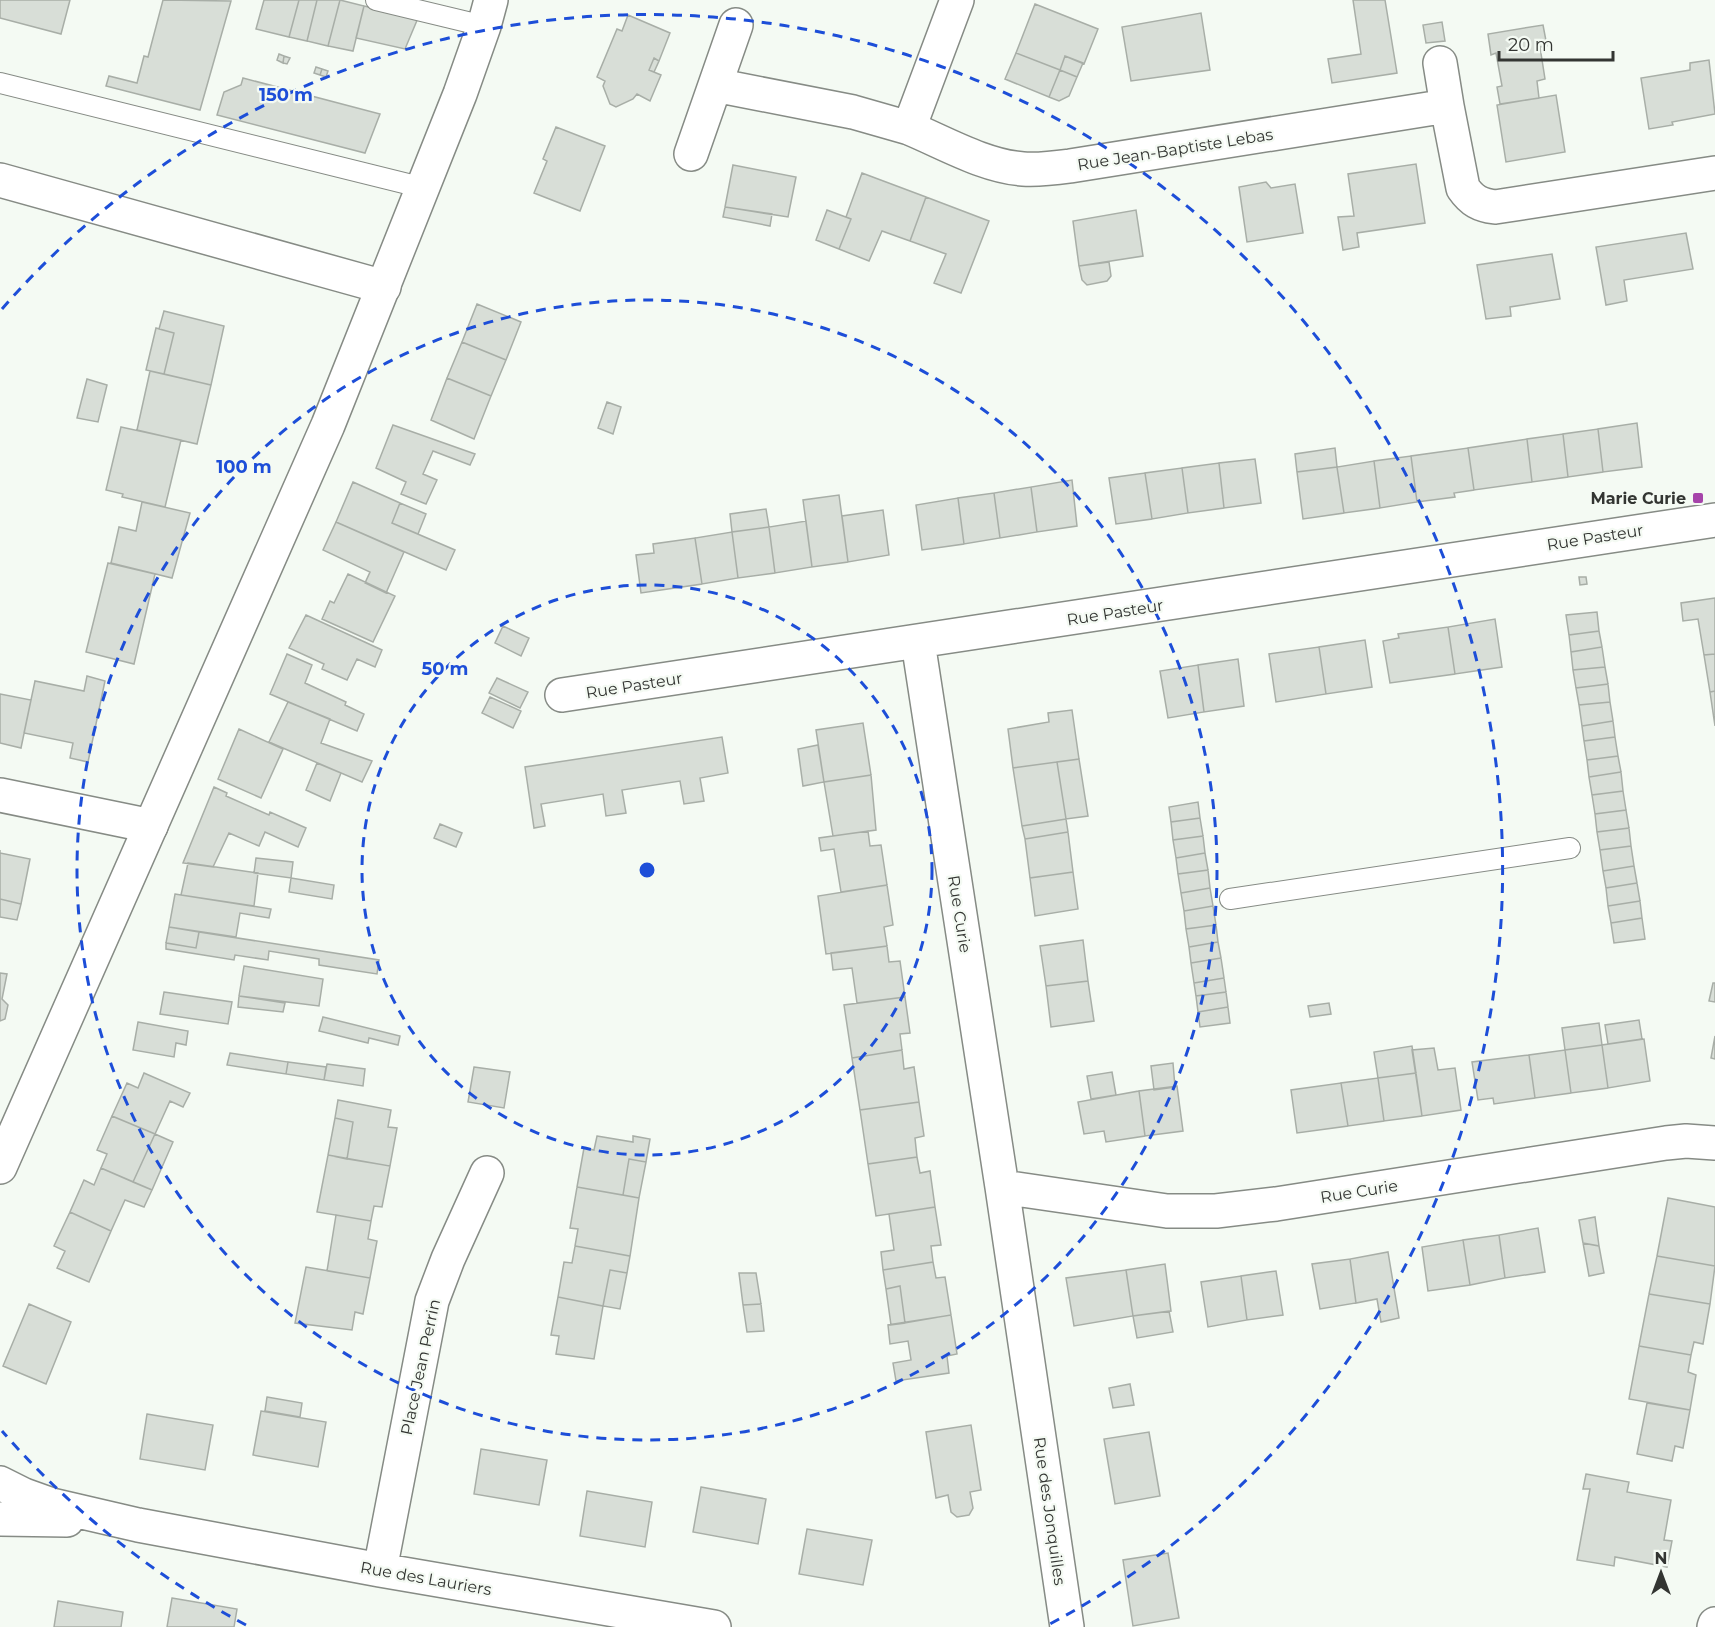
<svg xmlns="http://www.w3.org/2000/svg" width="1715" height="1627" font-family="Montserrat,sans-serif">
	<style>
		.building { fill: #d8ded7; stroke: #a8aea7; stroke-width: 1.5 }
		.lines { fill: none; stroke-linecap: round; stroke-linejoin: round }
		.lane-casing { stroke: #868b85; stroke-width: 22 }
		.street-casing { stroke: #868b85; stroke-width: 36 }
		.secondary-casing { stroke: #868b85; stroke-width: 36 }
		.lane { stroke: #fff; stroke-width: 20 }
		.street { stroke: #fff; stroke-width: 33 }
		.secondary { stroke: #fff; stroke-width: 33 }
		.ring { fill: none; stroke: #1d4ed8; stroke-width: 3; stroke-dasharray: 10 8 }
		.poi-dot { fill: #a644aa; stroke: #f4faf3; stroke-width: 2 }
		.labels { text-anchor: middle; stroke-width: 4.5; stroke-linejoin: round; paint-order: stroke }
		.street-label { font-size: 16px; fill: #333532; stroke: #f4faf3 }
		.poi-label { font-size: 16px; font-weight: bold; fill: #333532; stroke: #f4faf3; text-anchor: end }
		.centre { fill: #1d4ed8; stroke: #f4faf3; stroke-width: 3 }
		.ring-label { font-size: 18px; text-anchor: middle; font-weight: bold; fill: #1d4ed8; stroke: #f4faf3; stroke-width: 4.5; stroke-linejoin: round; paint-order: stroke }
	</style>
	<rect width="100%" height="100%" fill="#f4faf3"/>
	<path class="building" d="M0,0H70L61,34L0,18Z
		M163,0L231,1L200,110L106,86L109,76L137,83L144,56L148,57Z
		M264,0H299L289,37L256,29Z
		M299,0H317L307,41L289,37Z
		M317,0H340L328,46L307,41Z
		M340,0L364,6L353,51L328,46Z
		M1353,0H1385L1397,73L1332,83L1328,59L1361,54Z
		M1035,4L1098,29L1084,64L1065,56L1060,70L1016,53Z
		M364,6L418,18L405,49L356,38Z
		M1201,13L1210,70L1131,81L1122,27Z
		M628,15L670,33L659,61L654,58L649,70L661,75L650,101L637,94L633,99L616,107L610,104L603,86L605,81L597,77L617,29L622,31Z
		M1442,22L1445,41L1426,43L1423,25Z
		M1543,25L1547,46L1540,47L1545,79L1537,81L1539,98L1500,104L1497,87L1502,86L1496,53L1491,55L1488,34Z
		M1016,53L1060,70L1049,97L1005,79Z
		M279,54L284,56L283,63L277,60Z
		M284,56L290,58L287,64L283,63Z
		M1065,56L1083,63L1077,77L1060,70Z
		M654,58L659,61L654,72L649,70Z
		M1709,60L1715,114L1672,122L1673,125L1649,129L1641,78L1690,70V63Z
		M316,67L322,69L320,75L314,73Z
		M322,69L328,71L326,77L320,75Z
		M1060,70L1077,77L1069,96L1059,101L1049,97Z
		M243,78L380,114L365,153L217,115L224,92L241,85Z
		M1556,95L1565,152L1506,162L1497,105Z
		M556,127L605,146L580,211L534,193L547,161L543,159Z
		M1416,164L1425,223L1357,233L1359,247L1343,250L1338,217L1354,216L1348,174Z
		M733,165L796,177L788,217L725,207Z
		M862,173L926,197L910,241L882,231L869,261L839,249L851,219L846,217Z
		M1266,182L1271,188L1295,184L1303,233L1247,242L1239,187Z
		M926,197L989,221L961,293L934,283L946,254L910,241Z
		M725,207L772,214L770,226L723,217Z
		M827,210L851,219L839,249L816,240Z
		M1136,210L1143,256L1079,266L1073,221Z
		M1686,233L1693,269L1624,280L1627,301L1606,305L1596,247Z
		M1552,254L1560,299L1510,307L1511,316L1486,319L1477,265Z
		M1109,262L1111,276L1107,281L1087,285L1082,280L1079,266Z
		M477,304L521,322L506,360L462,342Z
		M164,311L224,326L211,385L164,374L174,333L159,329Z
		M156,328L174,333L164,374L146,370Z
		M462,342L506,360L491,396L447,378Z
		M150,371L211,385L197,444L137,430Z
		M447,378L491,396L474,439L431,420Z
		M87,379L107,385L98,422L77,418Z
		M607,402L621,407L613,434L598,428Z
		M1637,423L1642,467L1603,472L1598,429Z
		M393,425L475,454L470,465L433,451L423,474L437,480L426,504L401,494L406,482L376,468Z
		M121,427L181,440L165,507L122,497L123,494L106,490Z
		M1598,429L1603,472L1568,477L1563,434Z
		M1563,434L1568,477L1532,482L1527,439Z
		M1527,439L1532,482L1474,490L1468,448Z
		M1335,448L1337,467L1297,472L1295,454Z
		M1468,448L1474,490L1454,493L1455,497L1417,502L1411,456Z
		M1411,456L1417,502L1380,508L1374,461Z
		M1255,459L1261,503L1224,508L1219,463Z
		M1374,461L1380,508L1344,513L1337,467Z
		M1219,463L1224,508L1188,513L1182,468Z
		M1337,467L1344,513L1303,519L1297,472Z
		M1182,468L1188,513L1152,519L1145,473Z
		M1145,473L1152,519L1116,524L1109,478Z
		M1072,480L1077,526L1037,532L1031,487Z
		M353,482L400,503L392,523L455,550L446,570L336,522Z
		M1031,487L1037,532L1000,538L994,493Z
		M994,493L1000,538L964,544L958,498Z
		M839,495L848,562L812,567L803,500Z
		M958,498L964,544L922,550L916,505Z
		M142,502L190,513L172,578L111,563L119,527L136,531Z
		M400,503L426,514L418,534L392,523Z
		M766,509L769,527L732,532L730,514Z
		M883,510L889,555L848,562L842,516Z
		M806,521L812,567L775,573L769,527Z
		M336,522L404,552L386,593L365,583L370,572L323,550Z
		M769,527L775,573L738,578L732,532Z
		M732,532L738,578L702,584L695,538Z
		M695,538L702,584L641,593L636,555L654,553L653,544Z
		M108,563L155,574L134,664L86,652Z
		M348,574L395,596L373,642L322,619L330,601L334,603Z
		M1579,577H1586L1587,584L1580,585Z
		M1715,598V654L1704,655L1698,619L1683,621L1681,603Z
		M1597,612L1599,631L1569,635L1566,615Z
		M306,615L382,650L375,667L357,659L347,680L322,669L324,664L289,648Z
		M1495,619L1502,667L1455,674L1448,627Z
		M503,626L529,638L521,656L495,643Z
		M1448,627L1455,674L1390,683L1383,641L1399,638L1398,634Z
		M1599,631L1602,647L1571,652L1569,635Z
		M1365,640L1372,687L1326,694L1319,647Z
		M1319,647L1326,694L1276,702L1269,654Z
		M1602,647L1605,667L1573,670L1571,652Z
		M287,654L312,665L305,683L346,702L345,705L364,714L357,731L270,694Z
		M1715,654V691L1710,692L1704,655Z
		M1238,659L1244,706L1204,712L1198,665Z
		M1198,665L1204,712L1168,718L1160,671Z
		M1605,667L1608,684L1576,688L1573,670Z
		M87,676L105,681L88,762L70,758L73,743L24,733L35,681L84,691Z
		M497,678L528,692L520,708L489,693Z
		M1608,684L1610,702L1579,705L1576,688Z
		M1715,691V726L1710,692Z
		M0,694L31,700L21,748L0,743Z
		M490,697L521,711L513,728L482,713Z
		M288,702L330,719L321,743L372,761L362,782L269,742Z
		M1610,702L1613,721L1582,726L1579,705Z
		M1072,710L1079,759L1013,768L1008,729L1049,722L1048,713Z
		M1613,721L1615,737L1584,741L1582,726Z
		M863,723L871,775L824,782L816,730Z
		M239,729L283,749L261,798L218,779Z
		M722,737L728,773L700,778L704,801L684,804L680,781L622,790L626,813L606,816L603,794L541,804L545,826L534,828L525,767Z
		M1615,737L1618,756L1587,760L1584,741Z
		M818,745L824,782L803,786L798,749Z
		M1618,756L1621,772L1589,777L1587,760Z
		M1079,759L1088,816L1066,819L1057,762Z
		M1057,762L1066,819L1022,826L1013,768Z
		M317,763L341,773L330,801L306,790Z
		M1621,772L1623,791L1592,795L1589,777Z
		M871,775L876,830L833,836L824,782Z
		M214,787L227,793L226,796L269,815L270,812L306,828L298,847L265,832L259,846L229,833L213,867L183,863Z
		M1623,791L1626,810L1595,814L1592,795Z
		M1198,802L1200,818L1171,822L1169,807Z
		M1626,810L1629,828L1597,832L1595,814Z
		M1200,818L1203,836L1173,840L1171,822Z
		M1066,819L1068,832L1025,839L1022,826Z
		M440,824L462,833L456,847L434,838Z
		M1629,828L1631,846L1600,850L1597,832Z
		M868,831L870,846L881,845L887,885L841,892L834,849L821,851L819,838Z
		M1068,832L1073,872L1030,878L1025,839Z
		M1203,836L1205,853L1176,858L1173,840Z
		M1631,846L1634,866L1603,871L1600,850Z
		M0,850V853L30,859L21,904L0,899Z
		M1205,853L1208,870L1178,874L1176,858Z
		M256,858L293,862L291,878L254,873Z
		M188,863L258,873L254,906L181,895Z
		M1634,866L1637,883L1606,888L1603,871Z
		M1208,870L1210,888L1181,893L1178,874Z
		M1073,872L1078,909L1035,916L1030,878Z
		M291,878L334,885L332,899L289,892Z
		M1637,883L1640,901L1608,906L1606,888Z
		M887,885L893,925L884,927L887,946L826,954L818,896Z
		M1210,888L1213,906L1184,911L1181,893Z
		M175,894L181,895L271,909L269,918L240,913L236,937L169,927Z
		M0,899L21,904L17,920L0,917Z
		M1640,901L1642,918L1611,923L1608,906Z
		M1213,906L1216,925L1186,929L1184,911Z
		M1642,918L1645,939L1614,943L1611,923Z
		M1216,925L1218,942L1189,947L1186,929Z
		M169,927L199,932L196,948L166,943Z
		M199,932L379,960L377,974L319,965V959L269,951L268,960L235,955L234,960L166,949V943L196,948Z
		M1083,940L1088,981L1046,986L1040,946Z
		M1218,942L1221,958L1191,963L1189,947Z
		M887,946L889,962L900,961L905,997L857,1003L852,968L833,970L831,953Z
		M1221,958L1224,978L1194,983L1191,963Z
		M244,966L323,979L319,1006L239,996Z
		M0,973L7,974L2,999L8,1005L5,1019L0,1021Z
		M1224,978L1226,992L1196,996L1194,983Z
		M1088,981L1094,1021L1051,1027L1046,986Z
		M1713,983H1715V1002L1709,1001Z
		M164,992L232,1002L228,1024L160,1014Z
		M1226,992L1228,1007L1198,1012L1196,996Z
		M239,996L285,1003L283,1012L238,1007Z
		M905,997L910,1033L900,1034L902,1050L852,1058L844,1005Z
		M1329,1003L1331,1014L1310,1017L1308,1006Z
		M1228,1007L1230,1023L1200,1027L1198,1012Z
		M323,1017L400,1036L398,1045L369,1038L368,1043L319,1031Z
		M1639,1020L1642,1039L1608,1044L1605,1025Z
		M138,1022L188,1031L186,1045L176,1043L174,1057L133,1050Z
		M1599,1023L1602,1045L1565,1050L1562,1028Z
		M1715,1036V1059L1711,1058Z
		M1644,1039L1650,1081L1608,1088L1602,1045Z
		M1602,1045L1608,1088L1571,1093L1565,1050Z
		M1412,1046L1416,1073L1378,1078L1374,1052Z
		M1434,1048L1438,1070L1455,1068L1461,1110L1422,1116L1412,1050Z
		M902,1050L904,1069L914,1067L919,1102L860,1110L852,1058Z
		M1565,1050L1571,1093L1535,1098L1529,1055Z
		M230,1053L288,1062L286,1074L227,1065Z
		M1529,1055L1535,1098L1494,1104L1493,1098L1478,1100L1472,1062Z
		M288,1062L326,1067L324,1080L286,1074Z
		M1173,1063L1175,1087L1154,1090L1151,1066Z
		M327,1064L365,1069L363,1086L324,1080Z
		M474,1067L510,1072L504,1108L468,1102Z
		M1112,1072L1116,1095L1091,1099L1087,1076Z
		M144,1073L190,1093L183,1107L170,1101L155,1134L112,1116L127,1083L138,1088Z
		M1416,1073L1422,1116L1384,1121L1378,1078Z
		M1378,1078L1384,1121L1348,1126L1341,1083Z
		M1341,1083L1348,1126L1297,1133L1291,1090Z
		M1177,1086L1183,1131L1145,1136L1139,1091Z
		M1139,1091L1145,1136L1106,1142L1104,1131L1084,1134L1078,1102Z
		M338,1100L391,1110L388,1127L397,1128L390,1166L347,1159L353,1122L335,1118Z
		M919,1102L924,1136L915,1138L917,1157L868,1164L860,1110Z
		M112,1116L155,1134L133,1182L101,1168L107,1154L97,1150Z
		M335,1118L353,1122L347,1159L328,1155Z
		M155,1134L173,1142L152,1190L133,1182Z
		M597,1136L633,1142V1136L650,1139L646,1162L629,1159L623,1195L577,1187L584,1148L594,1150Z
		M328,1155L390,1166L382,1207L374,1206L371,1221L317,1212Z
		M917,1157L920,1173L930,1171L935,1207L876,1216L868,1164Z
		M629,1159L646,1162L639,1198L623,1195Z
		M101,1168L152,1190L144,1207L125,1200L111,1231L70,1212L84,1180L94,1185Z
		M577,1187L639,1198L630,1256L575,1246L578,1229L570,1228Z
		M1668,1198L1715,1207V1266L1657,1256Z
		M935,1207L941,1245L931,1246L933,1262L883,1270L881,1252L894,1250L889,1214Z
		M70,1212L111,1231L89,1282L57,1268L65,1251L54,1246Z
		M336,1215L371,1221L368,1239L377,1241L370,1278L327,1271Z
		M1595,1217L1599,1246L1583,1243L1579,1220Z
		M1538,1228L1545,1272L1505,1278L1499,1235Z
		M1499,1235L1505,1278L1470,1285L1463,1240Z
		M1463,1240L1470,1285L1428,1291L1422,1247Z
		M1583,1243L1599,1246L1604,1273L1589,1276Z
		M575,1246L630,1256L627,1273L610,1270L603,1306L558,1297L564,1262L572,1263Z
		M1388,1252L1399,1318L1381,1322L1377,1299L1356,1303L1350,1259Z
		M1657,1256L1715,1266L1710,1304L1649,1294Z
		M1350,1259L1356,1303L1320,1309L1312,1264Z
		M933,1262L936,1278L945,1277L951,1315L905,1323L900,1286L886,1289L883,1270Z
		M1165,1264L1171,1311L1133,1316L1126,1270Z
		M306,1267L370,1278L363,1314L355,1312L352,1330L295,1323Z
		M610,1270L627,1273L620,1309L603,1306Z
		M1126,1270L1133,1316L1074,1326L1066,1278Z
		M1276,1271L1283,1315L1247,1320L1241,1276Z
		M739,1273H756L761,1304L743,1305Z
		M1241,1276L1247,1320L1208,1327L1201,1282Z
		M900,1286L905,1323L891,1325L886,1289Z
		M1649,1294L1710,1304L1703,1344L1694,1342L1691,1355L1639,1346Z
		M558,1297L603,1306L594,1359L556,1354L559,1336L551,1335Z
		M29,1304L71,1322L46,1384L3,1366Z
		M761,1304L764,1331L747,1332L743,1305Z
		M1169,1311L1173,1332L1137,1338L1133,1316Z
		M951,1315L957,1354L947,1356L949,1373L896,1381L893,1363L911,1360L908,1341L890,1344L888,1325Z
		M1639,1346L1691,1355L1688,1372L1696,1375L1690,1410L1629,1399Z
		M1130,1384L1134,1405L1113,1408L1109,1388Z
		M267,1397L302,1403L300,1417L265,1411Z
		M1647,1403L1690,1410L1683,1448L1675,1446L1672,1461L1637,1454Z
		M261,1411L326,1422L318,1467L253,1455Z
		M147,1414L213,1425L205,1470L140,1459Z
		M971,1425L981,1490L970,1492L973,1508L969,1515L957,1517L951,1512L948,1495L936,1498L926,1432Z
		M1149,1432L1160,1496L1115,1504L1104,1439Z
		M481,1449L547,1460L539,1505L474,1494Z
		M1586,1474L1629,1482L1627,1492L1671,1500L1664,1540L1672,1541L1667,1567L1615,1557L1614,1566L1577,1560L1590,1489H1583Z
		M701,1487L766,1499L758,1544L693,1532Z
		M587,1491L652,1502L645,1547L580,1536Z
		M807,1529L872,1540L863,1585L799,1574Z
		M1168,1553L1179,1618L1133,1626L1123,1560Z
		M172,1598L237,1609L234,1627H167Z
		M58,1601L123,1612L121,1627H54Z"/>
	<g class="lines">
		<g class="lane-casing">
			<path id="lane" d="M376,0L484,26
				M0,83L424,188
				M1230,899L1570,848"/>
		</g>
		<g class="street-casing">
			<path id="street" d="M957,0L909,128C945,143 984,166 1023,169C1039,170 1055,168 1070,166L1447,106L1463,188C1472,201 1480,205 1495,207L1715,173
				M1440,63L1447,106
				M715,85L853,112L909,128
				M691,154L736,25
				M0,180L384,287
				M918,642L1002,1187L1067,1627
				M562,695L1715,520
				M0,795L151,826
				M1002,1187L1167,1211H1216L1276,1204L1666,1143L1686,1141L1715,1143
				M0,1483L24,1495L52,1505L138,1525L380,1570L714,1627
				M0,1519L67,1520
				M380,1570L432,1301L448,1259L487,1173
				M1714,1627L1715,1624"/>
		</g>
		<g class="secondary-casing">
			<path id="secondary" d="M0,1167L328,425L460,94L484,26L491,0"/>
		</g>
		<use href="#lane" class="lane"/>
		<use href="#street" class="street"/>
		<use href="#secondary" class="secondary"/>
	</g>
	<g class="ring">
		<circle cx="647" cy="870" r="285"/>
		<circle cx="647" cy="870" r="570"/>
		<path d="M246 1625A855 855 0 0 1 2 1431M2 309A855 855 0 1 1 1048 1625"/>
	</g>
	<rect class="poi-dot" x="1692" y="492" width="12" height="12" rx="3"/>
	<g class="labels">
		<g class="street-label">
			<text transform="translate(1175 149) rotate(-9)" y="6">Rue Jean-Baptiste Lebas</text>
			<text transform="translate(1595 537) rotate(-9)" y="6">Rue Pasteur</text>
			<text transform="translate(1115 612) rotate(-9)" y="6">Rue Pasteur</text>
			<text transform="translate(634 685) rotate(-9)" y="6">Rue Pasteur</text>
			<text transform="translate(960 914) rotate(81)" y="6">Rue Curie</text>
			<text transform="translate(1359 1191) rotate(-9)" y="6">Rue Curie</text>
			<text transform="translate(420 1367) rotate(-78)" y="6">Place Jean Perrin</text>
			<text transform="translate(1050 1511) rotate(82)" y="6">Rue des Jonquilles</text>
			<text transform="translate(426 1578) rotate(10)" y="6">Rue des Lauriers</text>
		</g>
		<g class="poi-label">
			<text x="1686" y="504">Marie Curie</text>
		</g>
	</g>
	<circle cx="647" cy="870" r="9" class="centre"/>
	<g class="ring-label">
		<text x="286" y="101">150 m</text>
		<text x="244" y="473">100 m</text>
		<text x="445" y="675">50 m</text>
	</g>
	<g transform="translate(1661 1573)" stroke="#f4faf3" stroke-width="4.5" paint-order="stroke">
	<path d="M0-4.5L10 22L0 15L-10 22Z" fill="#333532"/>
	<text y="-9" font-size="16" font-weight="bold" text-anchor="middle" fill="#333532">N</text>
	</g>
	<path d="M1499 51v9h114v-9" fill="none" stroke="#333532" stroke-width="3"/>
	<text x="1508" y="51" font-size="18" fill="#333532" stroke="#f4faf3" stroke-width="4.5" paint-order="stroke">20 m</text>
</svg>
